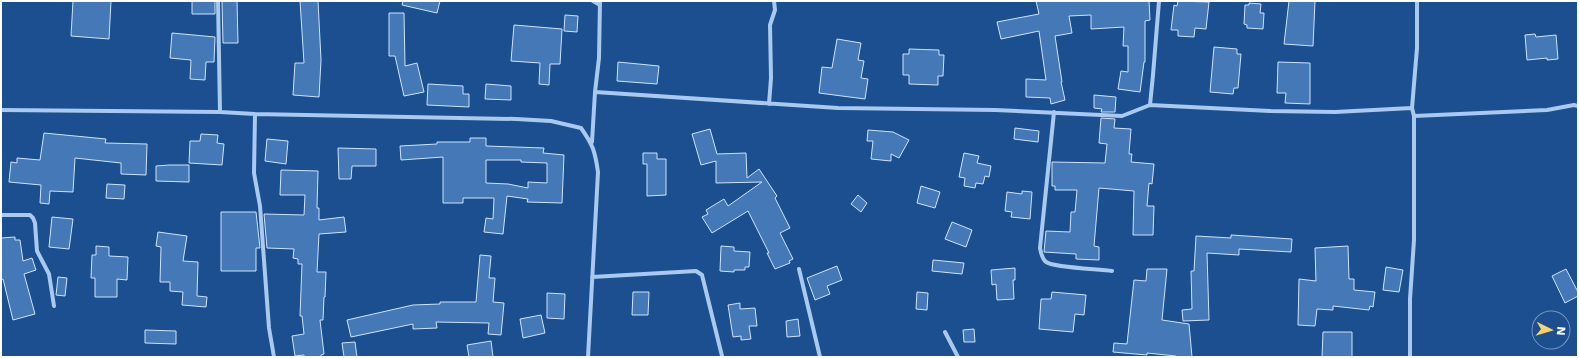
<svg xmlns="http://www.w3.org/2000/svg" width="1579" height="358" font-family="'DejaVu Sans',sans-serif">
	<style>
		.building { fill: #4478b7; stroke: #cfe3fa; fill-rule: evenodd }
		.lines { fill: none; stroke-linecap: round; stroke-linejoin: round }
		.street { stroke: #a9c9ee; stroke-width: 4 }
	</style>
	<rect width="100%" height="100%" fill="#1b4f8f"/>
	<path class="building" d="M73,1H111L109,39L71,36Z
		M192,1H215V14H192Z
		M222,1H237L238,43H223Z
		M300,1H318L321,60L319,97L293,95L295,63H304Z
		M403,1H440L437,13L402,5Z
		M1036,1H1149L1150,20L1145,21V62H1144L1140,92L1118,89L1121,71L1128,72V46H1123L1124,27L1091,29V15L1069,16L1072,33L1055,36L1062,82H1061L1065,100L1051,104L1050,98L1026,97V79L1046,80L1039,31L1001,39L997,22L1039,14Z
		M1178,1L1209,2L1206,29L1195,28L1194,37L1178,36V30H1171L1174,5L1177,6Z
		M1289,1H1315L1313,46L1284,44Z
		M1249,3L1261,4L1260,13H1264L1263,29L1247,28V25L1244,24L1245,5H1249Z
		M389,13H404L405,66L417,63L424,92L404,96L395,56H389Z
		M565,15L578,16L577,32L564,31Z
		M514,25L562,29L560,64H550L549,85L539,84L540,63L511,61Z
		M172,33L215,37L214,62H206L205,80L190,79L191,60L170,58Z
		M1535,34L1536,37L1556,35L1558,59L1547,60V58L1527,60L1525,35Z
		M837,39L861,43L858,60L864,61L861,78L868,79L865,99L819,93L822,67L832,68Z
		M1214,47L1237,49V54H1241L1238,88H1234L1233,94L1210,92Z
		M909,49L939,50V55H944L943,76H938V85L909,84V75H903V54H909Z
		M618,62L659,66L657,84L617,81Z
		M1278,62L1310,63V104L1285,103L1286,93H1277Z
		M428,84L463,86V94H469V107L427,105Z
		M486,84L511,86V100L485,99Z
		M1094,95L1116,97L1115,112H1101L1102,109L1094,108Z
		M1101,118L1115,119L1114,128L1131,129L1129,154H1132L1131,162L1154,164L1152,184L1149,183L1147,206H1154L1153,235H1133L1134,191L1099,188L1094,246L1099,247V260L1076,259V254L1044,252L1046,231L1070,232L1071,212H1075L1077,190H1055V186H1052V162L1105,163L1107,144L1099,143Z
		M1015,128L1039,131L1038,142L1014,139Z
		M710,129L717,154L746,153L747,178L759,169L777,196L775,198L790,228L780,233L793,259L789,261L790,263L775,269L767,253H769L748,211L712,233L702,217L708,214L706,210L724,199L728,206L762,182L716,183V161L701,165L692,134Z
		M868,130L893,132L909,140L899,158L891,154V161L871,159L873,141H867Z
		M44,133L106,139L105,143L147,144L146,175L121,174V163L75,158L73,192L50,191L49,204L40,203L41,185L9,182L11,162L17,163V158L40,160Z
		M201,134L218,135L217,143L224,144L222,165L189,163L190,141H200Z
		M470,138H486V146L544,148L543,153L564,155L562,203L527,202L528,199L507,196L503,234L484,232L486,218L493,219L494,198H463V203H443V157L401,160L400,146L437,144V142H470ZM486,160H521V162L547,163V183L528,182V188L508,184L486,183Z
		M267,139L288,141L286,164L265,161Z
		M338,148L376,149V166H352L351,179H339Z
		M643,153H657V159H666V195L647,196V164H643Z
		M964,153L979,156L977,163L991,166L989,177L985,176L983,184L976,183L975,188L964,186L965,178L959,177Z
		M169,165H189V182L156,181V166Z
		M281,170L318,171L317,208H319V220L344,217L346,232L319,234L317,272H326L325,297H324L323,320H320L324,354L321,355V357H304V355L295,356L292,336L304,334L302,316H300L302,264H298V259L293,258L294,249L267,248L264,214L304,215L305,195H280Z
		M107,184L125,185L124,199L106,198Z
		M921,186L940,192L935,208L917,203Z
		M1022,191L1032,192L1030,219L1011,217L1012,212L1005,211L1007,192L1022,194Z
		M858,195L867,203L861,212L851,204Z
		M221,212H256L260,248H256V271H221Z
		M52,217L73,219L69,249L49,247Z
		M952,222L972,230L966,247L945,239Z
		M158,232L187,236L183,261L198,262L197,296L207,297L206,307L182,305L183,292L170,291V282H160L161,247L156,246Z
		M1231,235L1292,239L1291,252L1239,249V255L1207,253L1209,320L1183,321L1182,310L1192,309L1191,271H1194L1196,236L1231,238Z
		M15,237V240H20L23,261L32,258L36,270L24,274L35,314L13,320L3,279L1,280V238Z
		M96,246L109,247V256L128,257L127,280L117,279V297H95V278H91L92,255H96Z
		M721,246L734,247V251L750,252L749,267H745V270H734V272L720,271Z
		M1348,246L1349,279H1354V290L1375,292L1373,307L1370,306L1369,310L1333,306V310L1317,309L1315,326L1298,325L1299,279L1316,281L1315,248Z
		M480,255L491,256L489,278H495L493,302L504,303L501,335L488,334L489,323L436,322L437,328L413,329V324L351,337L347,320L413,305L440,304V302H476Z
		M933,260L964,263L962,274L932,271Z
		M837,266L842,280L827,286L830,294L815,300L807,278Z
		M1386,267L1403,270L1399,292L1383,290Z
		M1015,268V280H1013L1014,299L997,300L996,284L992,285L991,270Z
		M1147,269H1167L1162,320L1189,324L1192,357H1176V356L1147,353V355L1113,352L1114,343L1127,344L1134,280L1146,281Z
		M1566,269L1578,292V296L1565,303L1552,276Z
		M58,277L67,278L65,296L56,295Z
		M633,292H649L648,315H632Z
		M917,292L928,293L927,310L916,309Z
		M1052,292L1086,295L1084,315L1075,314L1073,332L1039,329L1041,299H1051Z
		M547,293L565,294L564,319L547,318Z
		M740,303V309L755,308L757,326H749L751,339L741,340V336L733,337L728,305Z
		M541,315L545,333L523,338L520,319Z
		M798,319L800,336L787,337L786,321Z
		M974,329L975,342H964L963,330Z
		M145,330L176,331V344L145,343Z
		M1323,332H1352V357H1322Z
		M491,341L493,357H469L467,345Z
		M355,342L357,357H344L342,343Z"/>
	<g class="lines">
		<path class="street" d="M218,1L220,112
			M593,1L600,5
			M595,92L838,108L995,110L1122,116L1150,105L1153,75L1159,1
			M769,104L771,78L770,25L775,10L774,1
			M1150,105L1270,111L1335,112L1412,108
			M1,110L220,112L255,114L516,119L551,121L581,128C593,145 595,151 598,172L588,357
			M1054,112L1040,248C1041,253 1042,259 1046,262C1055,268 1099,269 1112,271
			M255,114L254,173L260,206L269,328L274,357
			M1414,116L1547,110L1574,105L1578,106
			M592,142L595,92L599,58L600,1
			M1,215H30L33,218L35,223L37,251L49,274L54,306
			M799,269L820,357
			M592,277L696,271L702,275L722,356
			M945,332L958,357
			M1410,357V299L1414,240V116L1412,108L1417,48V1"/>
	</g>
	<rect width="1579" height="358" fill="none" stroke="#ffffff" stroke-width="4"/>
	<g transform="translate(1551 330) rotate(95)"><circle r="19" fill="#1b4f8f" stroke="#7695bc"/>
	<path d="M0-3L7 15L0 10L-7 15Z" fill="#ffd166"/>
	<text y="-6" font-size="11" font-weight="bold" text-anchor="middle" fill="#ffffff">N</text>
	</g>
</svg>
